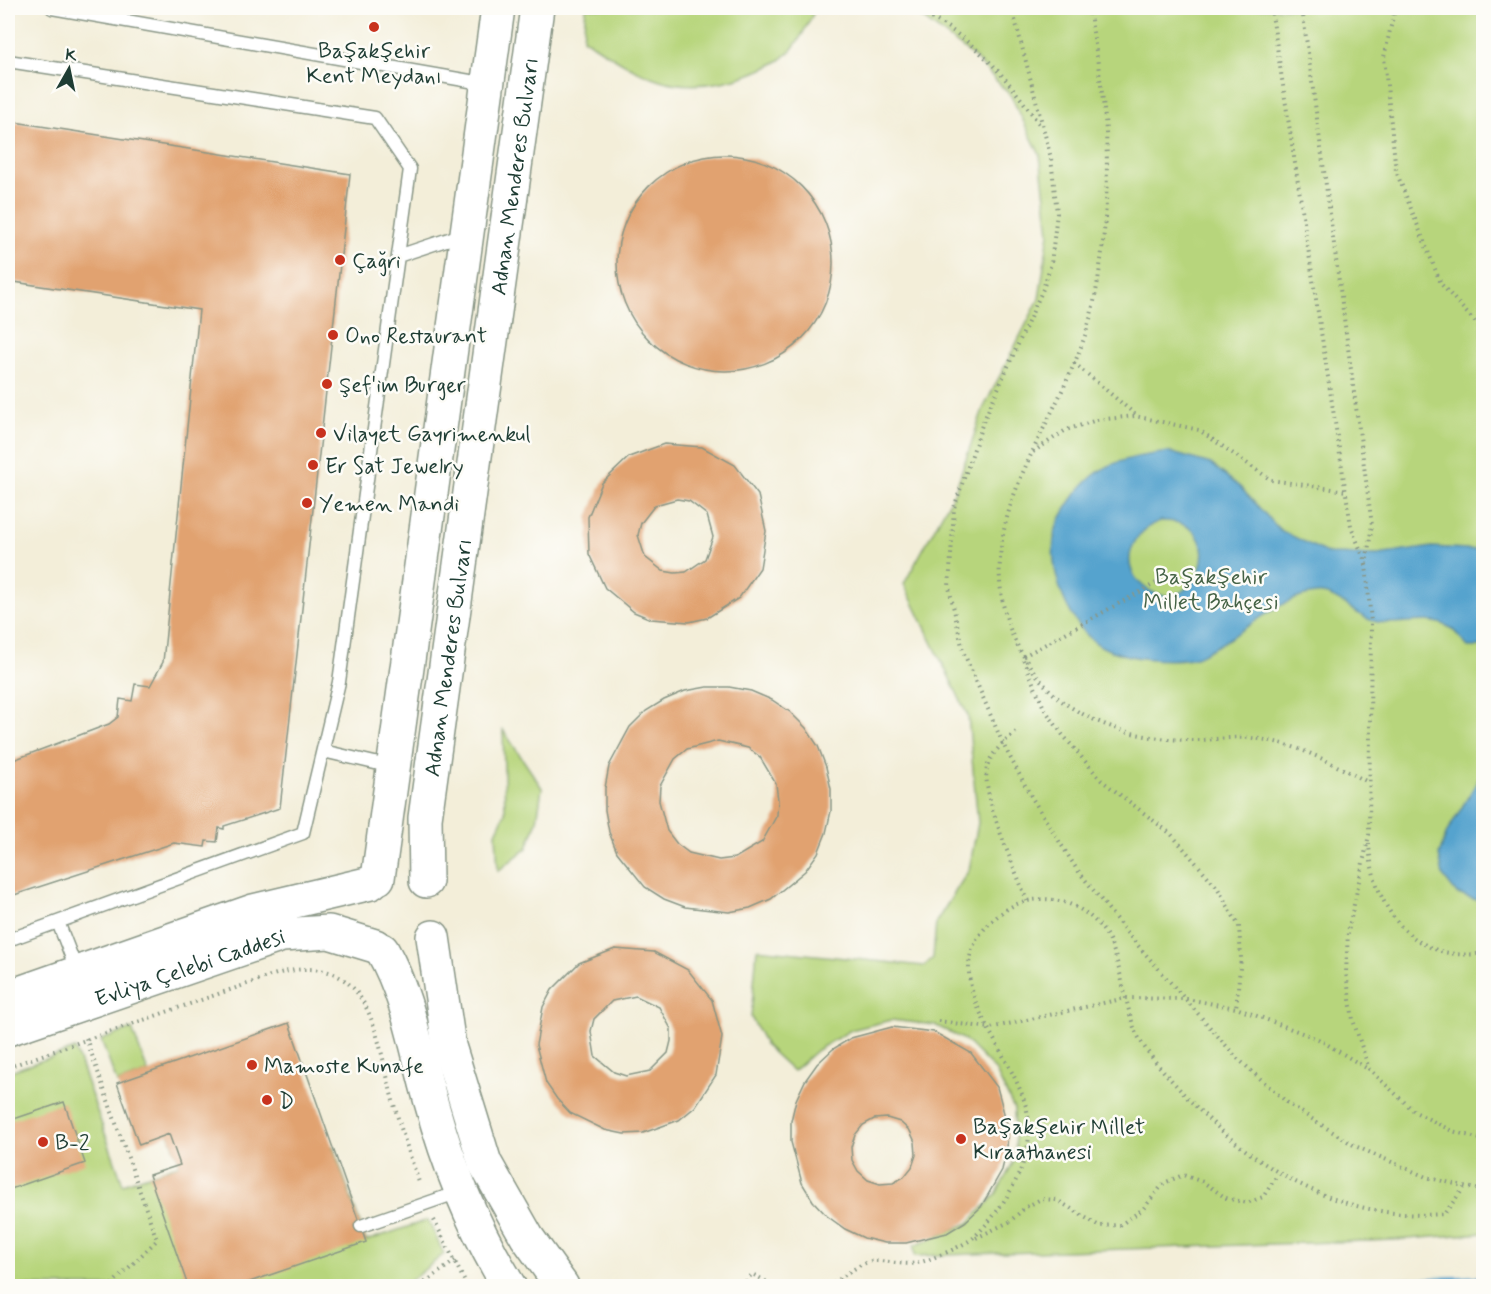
<svg xmlns="http://www.w3.org/2000/svg" width="1491" height="1294" font-family="Mynerve,sans-serif">
	<style>
		.green { fill: #b7d57c; stroke: #6b8958; stroke-width: 1.5 }
		.water { fill: #54a3ce; stroke: #3a7081; stroke-width: 1.5; fill-rule: evenodd }
		.lines { fill: none; stroke-linecap: round; stroke-linejoin: round }
		.stream { stroke: #54a3ce; stroke-width: 8 }
		.building { fill: #e1a26f; fill-rule: evenodd }
		.lane-casing { stroke: #899686; stroke-width: 15 }
		.secondary-casing { stroke: #899686; stroke-width: 36 }
		.path { stroke: #899686; stroke-width: 4; stroke-dasharray: 1.5 4.5; stroke-linecap: butt }
		.lane { stroke: #fff; stroke-width: 12 }
		.secondary { stroke: #fff; stroke-width: 33 }
		.poi-dot { fill: #c8321e; stroke: #fdfcf7; stroke-width: 2 }
		.labels { text-anchor: middle; stroke-width: 5; stroke-linejoin: round; paint-order: stroke }
		.poi-label { font-size: 22px; fill: #1f3d34; stroke: #fdfcf7; text-anchor: start }
		.street-label { font-size: 22px; fill: #1f3d34; stroke: #fdfcf7 }
		.park-label { font-size: 22px; fill: #456346; stroke: #fdfcf7 }
	</style>
	<rect width="100%" height="100%" fill="#fdfcf7"/>
	<filter id="ink" filterUnits="userSpaceOnUse"><feTurbulence type="fractalNoise" baseFrequency=".0167" numOctaves="2"/><feDisplacementMap in="SourceGraphic" scale="12" xChannelSelector="R" yChannelSelector="G"/><feConvolveMatrix kernelMatrix="1 2 1 2 8 2 1 2 1" color-interpolation-filters="sRGB"/></filter>
	<filter id="wash" filterUnits="userSpaceOnUse"><feTurbulence type="fractalNoise" baseFrequency=".008" numOctaves="4" result="noise"/><feDisplacementMap in="SourceGraphic" scale="24" xChannelSelector="R" yChannelSelector="G"/><feGaussianBlur stdDeviation="1.35" result="paint"/><feColorMatrix in="noise" values="0 0 0 0 0 0 0 0 0 0 0 0 0 0 0 0 0 1.4 0 .05"/><feComposite in="paint" operator="in"/></filter>
	<g filter="url(#wash)">
		<rect width="100%" height="100%" fill="#f3eed9"/>
		<path class="green" d="M586,8H816C807,25 797,49 780,60C747,80 697,92 660,80C632,71 608,54 583,38Z
			M885,8H1483V1233L1395,1240L915,1256L914,1246L969,1223L996,1194L1016,1157L1014,1109L995,1070L965,1040L935,1025L891,1020L851,1030L817,1050L793,1071L766,1046L751,1017L757,949L924,966L933,958L936,922L969,870L978,823L968,716L904,584L955,491L983,409L1039,299L1049,233L1040,155L1011,96L973,56L921,17Z
			M503,730L542,788L537,821L527,848L498,871L496,833L505,813Z
			M132,1029L148,1072L245,1176L333,1146L366,1241L428,1220L444,1254L404,1286H8V1072L75,1049L123,1184L180,1164L147,1073L117,1083L101,1040Z"/>
		<path class="water" d="M1169,452L1211,464L1240,487L1280,530L1329,554L1377,555L1432,547L1483,550V647H1468C1462,641 1456,631 1449,627C1424,613 1393,630 1368,619C1352,612 1335,592 1316,594C1281,597 1248,629 1217,646C1210,649 1203,655 1196,657C1171,663 1122,659 1099,645C1065,623 1041,555 1060,519C1088,467 1112,459 1169,452ZM1160,521C1237,518 1196,628 1143,586C1117,564 1133,531 1160,521Z
			M1483,772L1484,900L1480,901L1457,894L1443,876L1439,855L1447,832Z"/>
		<g class="lines">
			<path class="stream" d="M1305,1286L1484,1279"/>
		</g>
		<g id="blocks">
			<path class="building" d="M8,121L350,174L280,808L224,826V829L219,828L217,842L206,841L205,847L174,843L8,897V762L109,724L118,717L120,699L132,701L135,684L150,686L163,662L199,310L8,281Z
				M617 263a108 108 0 1 1 216 0a108 108 0 1 1-216 0Z
				M664,444L702,447L735,465L758,495L766,531L760,568L739,598L707,618L689,622L651,619L634,612L605,588L589,554L588,517L602,483L629,457ZM677,499L689,501L707,515L713,537L705,559L686,572L675,573L663,571L645,557L638,535L641,523L655,505Z
				M707,687H729L751,691L772,700L790,712L806,728L818,746L826,767L831,789V811L826,833L818,853L805,871L771,899L750,908L729,912L685,907L664,899L645,887L617,852L609,832L605,810V788L609,766L630,727L646,711L664,700L685,691ZM718,741L748,748L760,757L776,784L778,800L777,815L762,842L735,858L719,860L689,853L677,844L667,831L659,801L660,786L675,759L687,749Z
				M615,949L654,952L688,970L712,1000L722,1037L716,1075L695,1107L679,1120L643,1133L624,1134L605,1130L570,1113L557,1099L546,1083L536,1045L543,1007L552,990L579,963ZM636,996L659,1007L671,1029V1041L668,1053L650,1071L626,1076L614,1072L595,1056L591,1031L594,1019L612,1001Z
				M289,1023L366,1242L238,1286H188L149,1175L180,1165L169,1134L139,1145L117,1083Z
				M892,1027L934,1032L971,1053L997,1087L1008,1128L1007,1149L1002,1170L981,1207L965,1222L947,1233L906,1243H885L864,1238L845,1229L827,1216L813,1201L802,1183L791,1142V1121L796,1100L805,1081L817,1064L833,1049L851,1038ZM887,1118L900,1122L910,1131L915,1142L916,1155L912,1167L904,1177L893,1183L880,1184L868,1180L858,1171L852,1160L851,1147L855,1135L863,1125L874,1119Z
				M64,1102L85,1163L8,1190V1121Z"/>
		</g>
	</g>
	<g filter="url(#ink)">
		<use href="#blocks" fill-opacity="0" stroke="#899686" stroke-width="1.5"/>
		<g class="lines">
			<g class="lane-casing">
				<path id="lane" d="M52,8L487,84
					M8,61L375,118L410,169L339,682L303,833L8,940
					M398,256L464,234
					M323,751L392,767
					M58,922L77,971
					M361,1226L459,1192"/>
			</g>
			<g class="secondary-casing">
				<g id="secondary">
					<path d="M378,878L498,8"/>
					<path id="s1" d="M426,881L425,818L537,8"/>
					<path d="M433,937L449,1046L485,1163L527,1237L562,1286"/>
					<path d="M382,950C409,997 416,1050 431,1102C449,1167 474,1229 509,1286"/>
					<path d="M8,997L253,911L371,883"/>
					<path id="s2" d="M8,1029L282,935L329,932L375,946"/>
				</g>
			</g>
			<path class="path" d="M910,8C969,32 1004,73 1039,124
				M1012,8L1051,158L1057,213L1051,264L1043,289L983,422L954,508L949,587L963,651L1003,744L1032,798L1076,868L1127,933L1237,1058L1290,1105L1355,1146L1426,1177L1484,1191
				M1089,8C1095,44 1101,81 1105,118C1110,179 1105,260 1090,319C1061,426 966,517 1012,634C1022,658 1044,689 1066,704C1108,732 1153,741 1202,740C1218,739 1234,737 1250,738C1293,741 1331,763 1368,782
				M1271,8L1351,526L1366,564L1372,525L1302,8
				M1395,8L1384,57L1396,171L1441,284L1484,332
				M1074,363L1137,416
				M1033,452L1066,430L1097,420L1135,416L1199,430L1271,480L1346,491
				M1366,564L1371,622L1369,835L1348,932L1346,973L1353,1020L1369,1069L1415,1112L1452,1131L1484,1140
				M1156,583L1022,657L1044,708L1062,734L1101,780L1171,834L1217,887L1239,926L1241,958L1236,1008
				M1016,732C1006,740 990,754 987,767C981,797 1016,870 1027,901
				M1369,843C1372,907 1414,965 1484,953
				M938,1021L990,1028L1126,998L1187,999L1236,1008L1318,1039L1368,1069
				M86,1038L157,1240L110,1286
				M8,1067L273,975C368,946 375,1029 392,1097C400,1127 410,1156 420,1185
				M434,1220L467,1286
				M976,1238L1009,1222L1026,1207L1041,1199L1057,1200L1099,1226L1120,1225L1143,1209L1164,1183L1183,1175L1203,1182L1226,1198L1247,1203L1263,1197L1278,1174
				M420,1286L456,1260
				M742,1286L752,1274L775,1286
				M829,1286C841,1279 859,1263 872,1261C887,1260 903,1266 917,1263C928,1261 966,1245 974,1237C1002,1211 1032,1164 1029,1124C1025,1058 928,984 989,924C1000,913 1012,904 1027,901C1059,894 1088,908 1105,933C1119,952 1125,1005 1135,1030C1145,1053 1167,1075 1183,1093C1251,1167 1340,1222 1444,1214L1464,1188"/>
			<use href="#lane" class="lane"/>
			<use href="#secondary" class="secondary"/>
		</g>
	</g>
	<g class="poi-dot">
		<circle cx="374" cy="27" r="6"/>
		<circle cx="340" cy="260" r="6"/>
		<circle cx="333" cy="335" r="6"/>
		<circle cx="327" cy="384" r="6"/>
		<circle cx="321" cy="433" r="6"/>
		<circle cx="313" cy="465" r="6"/>
		<circle cx="307" cy="503" r="6"/>
		<circle cx="252" cy="1065" r="6"/>
		<circle cx="267" cy="1100" r="6"/>
		<circle cx="961" cy="1139" r="6"/>
		<circle cx="43" cy="1142" r="6"/>
	</g>
	<g class="labels">
		<g class="poi-label">
			<text x="374" y="58" text-anchor="middle">Başakşehir<tspan x="374" dy="25">Kent Meydanı</tspan></text>
			<text x="352" y="268">Çağri</text>
			<text x="345" y="343">Ono Restaurant</text>
			<text x="339" y="392">Şef'im Burger</text>
			<text x="333" y="441">Vilayet Gayrimenkul</text>
			<text x="325" y="473">Er Sat Jewelry</text>
			<text x="319" y="511">Yemen Mandi</text>
			<text x="264" y="1073">Mamoste Kunafe</text>
			<text x="279" y="1108">D</text>
			<text x="973" y="1134">Başakşehir Millet<tspan x="973" dy="25">Kıraathanesi</tspan></text>
			<text x="55" y="1150">B-2</text>
		</g>
		<g class="street-label">
			<text dy="8" stroke="none"><textPath href="#s1" startOffset="711">Adnan Menderes Bulvarı</textPath></text>
			<text dy="8" stroke="none"><textPath href="#s1" startOffset="225">Adnan Menderes Bulvarı</textPath></text>
			<text dy="8" stroke="none"><textPath href="#s2" startOffset="192">Evliya Çelebi Caddesi</textPath></text>
		</g>
		<g class="park-label">
			<text x="1211" y="584">Başakşehir<tspan x="1211" dy="25">Millet Bahçesi</tspan></text>
		</g>
	</g>
	<rect width="1491" height="1294" fill="none" stroke="#fdfcf7" stroke-width="30"/>
	<g transform="translate(69 69) rotate(9)" stroke="#fdfcf7" stroke-width="4.5" paint-order="stroke">
	<path d="M0-4.5L10 22L0 15L-10 22Z" fill="#1f3d34"/>
	<text y="-9" font-size="16" font-weight="bold" text-anchor="middle" fill="#1f3d34">K</text>
	</g>
</svg>
